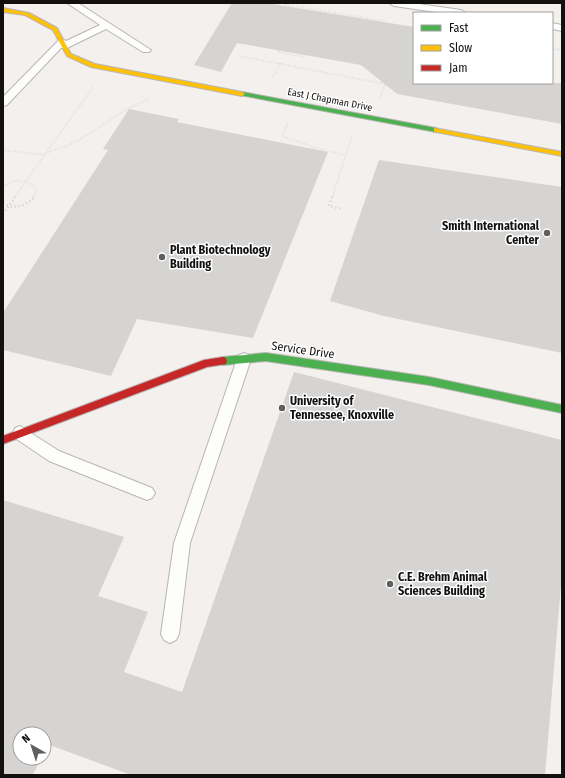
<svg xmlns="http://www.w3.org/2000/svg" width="565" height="778" font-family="'Fira Sans Condensed',sans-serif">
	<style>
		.building { fill: #d6d4d3 }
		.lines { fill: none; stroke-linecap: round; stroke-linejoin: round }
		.lane-casing { stroke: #b8b6b4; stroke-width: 2 }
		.fast-casing { stroke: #b8b6b4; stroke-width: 2 }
		.slow-casing { stroke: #b8b6b4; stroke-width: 2 }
		.jam-casing { stroke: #b8b6b4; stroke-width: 2 }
		.path-far1 { stroke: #cfcfcf; stroke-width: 2; stroke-dasharray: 0.5 2; stroke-linecap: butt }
		.path { stroke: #cfcfcf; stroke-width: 2.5; stroke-dasharray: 1 3; stroke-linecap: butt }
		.lane { fill: #fdfdfc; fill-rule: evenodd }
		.fast { fill: #4caf50; fill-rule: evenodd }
		.slow { fill: #ffc107; fill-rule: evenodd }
		.jam { fill: #c62828; fill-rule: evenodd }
		.poi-dot { fill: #615f5e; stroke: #fff; stroke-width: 1.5 }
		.labels { text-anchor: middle; stroke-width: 3; stroke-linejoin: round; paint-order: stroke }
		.far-street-label { font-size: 10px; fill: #121110; stroke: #fff }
		.poi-label { font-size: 12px; font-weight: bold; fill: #121110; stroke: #fff; text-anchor: start }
		.street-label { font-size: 12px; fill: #121110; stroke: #fff }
	</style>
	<rect width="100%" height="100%" fill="#f3f0ee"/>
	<path class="building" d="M232,3H266L414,27V83H562V124L397,94L361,65L237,43L221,72L194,65Z
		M129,109L179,119L177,122L328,152L253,338L137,319L111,376L3,350V313L108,150L103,149Z
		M379,160L562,187V353L384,316L330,301Z
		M294,372L562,440V573L545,775H131L47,744L44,751V734H20V758H41L33,775H3V500L124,537L98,596L148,612L124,672L182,692Z"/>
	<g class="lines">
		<g class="lane-casing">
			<path id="lane" d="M67,3H78L151,50L149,52H143L106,29L67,48H61L7,105L3,106V97L59,40L62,39L66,41L100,25Z
				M389,3H412L461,10L466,13H443L394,6Z
				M552,23L562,25V31L552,29Z
				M244,353L249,355L251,359L190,543L179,634L176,640L170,643L164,640L161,634L174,543L237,359L239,355Z
				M20,426L59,451L152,488L155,493L152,498L147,500L49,461L15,438L13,433L15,428Z"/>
		</g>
		<g class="fast-casing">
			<path id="fast" d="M242,92L436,128L439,130L436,132L240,95V93Z
				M266,353L429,377L562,405V413L429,385L266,361L223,365L220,364L219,361L220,358L223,357Z"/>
		</g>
		<g class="slow-casing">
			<path id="slow" d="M3,8L29,13L57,28L71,54L95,64L242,92L245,94L242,96L91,67L67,56L53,30L25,15L3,12Z
				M434,128L562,152V156L436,132H434Z"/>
		</g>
		<g class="jam-casing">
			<path id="jam" d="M223,357L226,358L227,361L226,364L207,367L3,444V436L204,360Z"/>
		</g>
		<path class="path-far1" d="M287,3L278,22L287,32L278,52L306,57
			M286,5L385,21
			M552,49L562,50
			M239,56L385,84L380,98
			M273,77L280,63
			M288,123L282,136L319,149L346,155
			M3,150L45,155
			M48,152C78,145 101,125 127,109C135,105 143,102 150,98
			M3,187C15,178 29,178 37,191L33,198
			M14,198L93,87
			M332,198L352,136"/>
		<path class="path" d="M332,197L329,206L342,209
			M3,204C14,209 26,207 34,197
			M3,214L15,197"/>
		<use href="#lane" class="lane"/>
		<use href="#fast" class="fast"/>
		<use href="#slow" class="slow"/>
		<use href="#jam" class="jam"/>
	</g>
	<g class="poi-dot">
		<circle cx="547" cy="233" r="4"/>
		<circle cx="162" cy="257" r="4"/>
		<circle cx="282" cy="408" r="4"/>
		<circle cx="390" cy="584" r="4"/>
	</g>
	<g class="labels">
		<g class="far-street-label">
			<text transform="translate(330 99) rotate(11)" y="4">East J Chapman Drive</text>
		</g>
		<g class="poi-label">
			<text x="539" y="230" text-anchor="end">Smith International<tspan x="539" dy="14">Center</tspan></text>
			<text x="170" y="254">Plant Biotechnology<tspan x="170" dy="14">Building</tspan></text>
			<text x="290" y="405">University of<tspan x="290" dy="14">Tennessee, Knoxville</tspan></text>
			<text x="398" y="581">C.E. Brehm Animal<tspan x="398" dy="14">Sciences Building</tspan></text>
		</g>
		<g class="street-label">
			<text transform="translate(303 350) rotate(8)" y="4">Service Drive</text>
		</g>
	</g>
	<rect width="565" height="778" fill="none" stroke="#121110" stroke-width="8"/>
	<rect x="413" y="12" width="140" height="72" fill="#ffffff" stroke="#a0a09f"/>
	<rect x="421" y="25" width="20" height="6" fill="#4caf50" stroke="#a0a09f"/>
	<text x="449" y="32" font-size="12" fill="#121110">Fast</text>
	<rect x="421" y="45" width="20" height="6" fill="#ffc107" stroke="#a0a09f"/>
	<text x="449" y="52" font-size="12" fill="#121110">Slow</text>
	<rect x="421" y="65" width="20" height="6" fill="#c62828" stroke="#a0a09f"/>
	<text x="449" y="72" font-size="12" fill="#121110">Jam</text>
	<g transform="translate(32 746) rotate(321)"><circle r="19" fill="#ffffff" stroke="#a0a09f"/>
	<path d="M0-3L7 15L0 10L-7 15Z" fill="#615f5e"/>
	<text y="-6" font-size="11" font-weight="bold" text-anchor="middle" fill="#121110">N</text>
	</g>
</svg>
